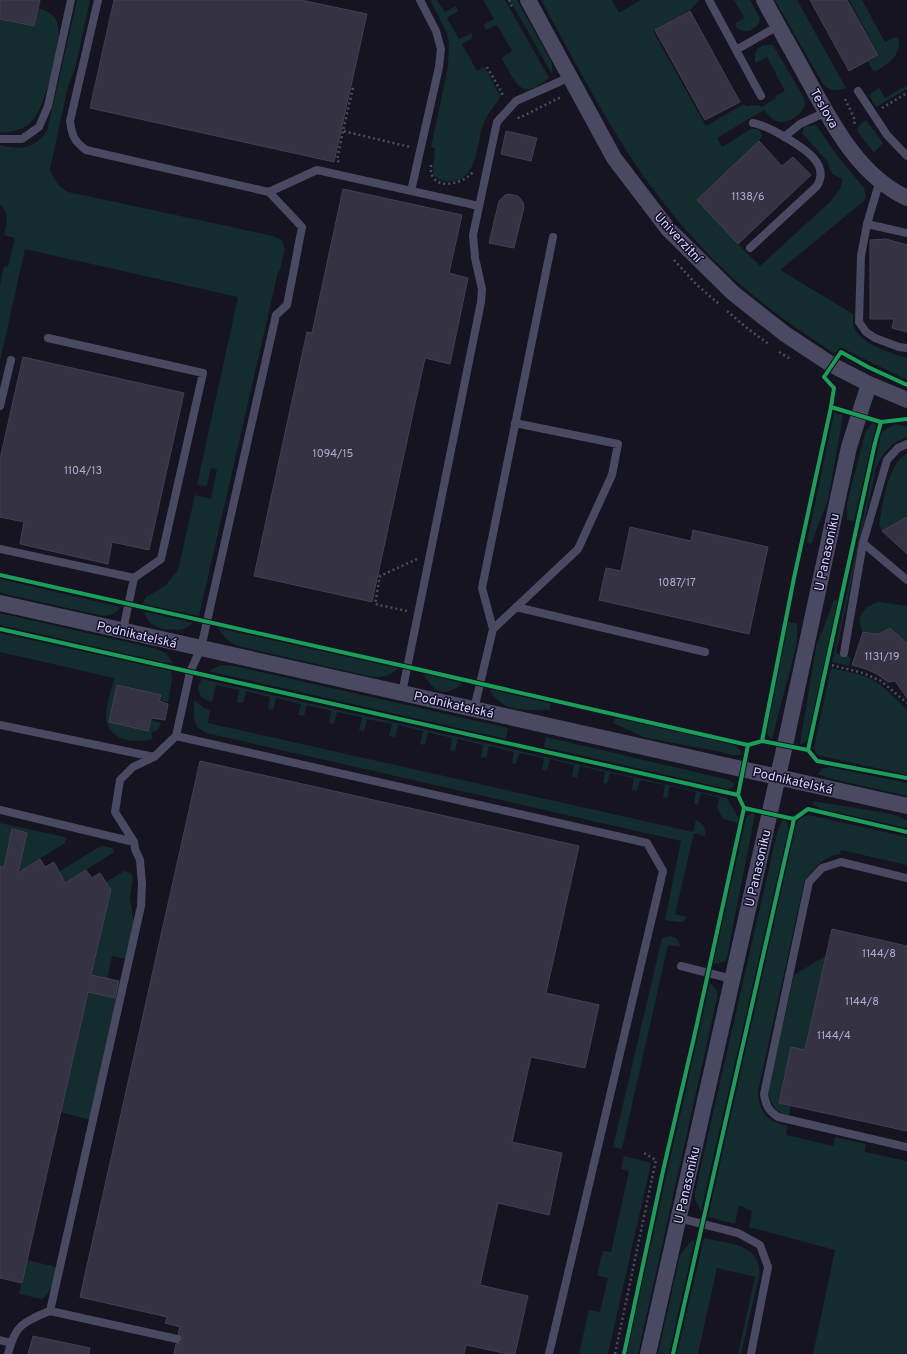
<svg xmlns="http://www.w3.org/2000/svg" width="907" height="1354" font-family="Overpass,sans-serif">
	<style>
		.green { fill: #132c2d }
		.building { fill: #343243; stroke: #433f54 }
		.lines { fill: none; stroke-linecap: round; stroke-linejoin: round }
		.path { stroke: #44505f; stroke-width: 2.5; stroke-dasharray: 2 3; stroke-linecap: butt }
		.service { stroke: #4a4962; stroke-width: 8 }
		.minor { stroke: #4a4962; stroke-width: 16 }
		.cycleway-casing { stroke: #130f26; stroke-width: 6 }
		.cycleway { stroke: #1a9f57; stroke-width: 4 }
		.labels { text-anchor: middle; stroke-width: 3; stroke-linejoin: round; paint-order: stroke }
		.number-label { font-size: 11px; fill: #b0acd0 }
		.street-label { font-size: 13px; fill: #d9d4ff; stroke: #130f26 }
	</style>
	<rect width="100%" height="100%" fill="#161421"/>
	<path class="green" d="M77,0H90L75,69L68,86L50,169C54,180 58,186 68,192L273,236L282,240L285,249L280,270L278,272L199,616L143,604L146,597L165,586L178,570L195,495L211,499L217,469L211,468L207,486L197,485L238,297L25,249L0,361V285L4,266L8,267L15,238L4,235L7,221L6,213L0,204V145C21,150 33,150 47,131Z
		M430,0H437L445,12L456,6L458,11L447,18L459,39L471,33L473,38L462,44L477,71L485,67L500,96C497,105 489,111 485,120C475,142 480,184 446,181C440,180 435,178 433,173L435,148L431,147L445,81L448,64L449,42L445,29Z
		M483,0H505L549,78C520,102 517,84 502,59L503,57L512,51L497,25L486,30L483,25L494,19Z
		M510,0H517L552,63V74Z
		M541,0H612L619,13L641,0H699L691,9L653,31L706,126L744,104L746,106L759,105L762,107L776,98L775,96L785,91L767,57L755,63C754,48 759,44 773,45L804,98C804,98 805,103 805,104C804,112 791,122 783,122C775,123 769,116 764,110L717,138L722,147L751,129H757L761,132L762,136L759,141L738,244L760,266L831,201L840,189L843,179L832,174L827,161L802,133L804,127L816,125L836,154L864,188L866,195L864,201L780,270L853,314C853,319 853,326 855,330C863,344 892,354 907,358V380L840,347L835,354C791,325 748,295 711,257C681,226 653,192 630,156C597,106 570,52 541,0Z
		M734,0H750L760,18L759,23C752,31 745,35 736,27V23L744,18Z
		M775,0H797L846,88C837,91 830,92 823,84Z
		M849,0H862L885,42L895,37L898,38C903,55 887,65 874,72L868,62L879,55Z
		M38,8C54,13 58,18 59,35C54,58 47,109 29,124C21,131 10,132 0,133V19L34,26Z
		M907,85V89L876,107L869,96L871,93L879,88L885,98Z
		M866,120L883,143L874,153L857,131L859,125Z
		M834,413L843,415L828,500L811,544L807,542Z
		M872,423L876,425L854,521L847,520V503L864,438L866,431Z
		M896,424L907,427V437C891,442 882,454 876,468L836,653L851,657L849,666L832,662L881,434L886,429Z
		M907,454V516L895,525L882,531L879,524C883,505 888,462 907,454Z
		M0,579L120,607C116,614 111,615 103,616L5,594L0,592Z
		M834,600L839,601L808,738L806,742L800,744L816,647Z
		M879,602L907,606V643L891,628C882,634 874,635 863,632C854,617 864,606 879,602Z
		M143,611L193,623L186,628L180,630L161,629L150,623Z
		M0,613L157,649L167,654L173,663L161,662L0,625Z
		M788,622L797,623V643L772,739L768,736L766,730Z
		M218,628L398,668C392,676 383,677 373,677L238,646C229,642 223,637 218,628Z
		M0,633L171,671L172,680L168,702L159,700L160,695L117,685L148,731L151,720L161,723L158,730L151,733L153,739C135,743 109,742 106,718C105,708 112,688 114,678L0,652Z
		M221,665L234,666L508,728L506,739L208,671Z
		M831,668C844,671 859,673 871,679C884,686 896,699 907,710V775L817,755L814,748Z
		M424,674L463,683C445,698 434,693 424,674Z
		M202,679L727,798L739,819L738,823L723,819L717,808L719,798L701,793L698,805L694,804L696,792L670,786L667,798L663,797L665,785L640,780L637,791L632,790L634,778L610,773L607,784L603,783L605,772L580,766L577,778L572,776L574,765L550,759L547,771L542,770L544,758L519,753L516,764L512,763L514,752L489,746L486,758L481,757L483,745L458,739L455,751L450,750L452,738L428,732L425,745L420,744L423,731L398,725L395,737L389,736L392,724L367,719L364,731L359,730L362,717L337,712L334,724L329,723L331,711L307,705L304,716L298,715L301,704L276,698L273,710L268,709L270,697L246,691L243,703L237,702L239,690L216,685L212,702C206,701 198,696 198,688C198,685 201,681 202,679Z
		M489,689L550,703V710C524,709 504,715 489,689Z
		M194,700L204,708L210,710L208,723L693,832L696,820C703,823 706,828 705,836L694,833L675,914L687,917L683,922H678L665,920L681,841L206,733L197,727L194,718Z
		M620,718L727,742C735,745 739,747 742,755H732L717,751L646,738L613,723L615,719Z
		M546,737L721,778L729,780L735,784L732,788L727,789L544,747Z
		M829,767L907,783V796L832,779L818,774C820,769 823,768 829,767Z
		M812,801L892,814L907,820V828L821,809L813,804Z
		M752,813L755,814L727,957L724,962L713,964L746,818L749,814Z
		M809,815L907,837V865L841,850L840,854C823,857 812,869 804,883L758,1091C759,1113 767,1121 788,1126L786,1135L833,1146L835,1137L866,1144L865,1152L907,1161V1354H813L835,1250L749,1227L752,1211L744,1208V1207L739,1206L735,1224L708,1217L796,826L800,818Z
		M782,820L786,821L788,824V831L701,1211L695,1199V1192L777,833Z
		M0,823L64,837L66,838L65,843L27,867L26,872L0,866Z
		M103,846L112,848L114,851L113,853L74,877L72,883L51,878L52,876L99,847Z
		M124,871L131,873L133,878L130,897L134,925L127,959L112,956L104,995L117,998L90,1120L60,1112L111,891L98,887Z
		M670,936C677,938 679,940 680,947L668,945L622,1149L613,1147L662,938Z
		M827,955L805,1050L791,1047L779,1102L791,1105L789,1116C776,1112 771,1106 768,1092L794,975Z
		M710,983C715,987 718,990 717,998L638,1354H626Z
		M624,1156L651,1163L608,1354H579L589,1310L600,1312L608,1278L597,1275L603,1251L611,1252L629,1171L621,1169Z
		M704,1238C728,1244 763,1243 759,1277L741,1354H738L755,1277L717,1268L698,1354H677Z
		M695,1239L669,1354H658L680,1255L689,1243Z
		M27,1260L56,1267C54,1279 53,1291 42,1299L19,1294Z"/>
	<path class="building" d="M0,0H40L34,26L0,19Z
		M114,0H301L367,14L334,162L90,108Z
		M810,0H847L878,55L849,71Z
		M690,11L740,102L705,120L655,30Z
		M506,131L537,138L531,161L501,154Z
		M759,141L782,166L793,157L811,175L738,244L697,200Z
		M343,189L462,215L449,273L468,278L450,364L425,358L372,602L254,576L307,332L312,333Z
		M509,194L518,196L523,202L524,207L514,248L489,243L499,201L505,195Z
		M886,239L907,245V332L892,328L894,319H870V240Z
		M23,357L184,393L149,550L112,542L108,564L20,544L24,522L0,517V459Z
		M907,517V554L882,531Z
		M630,527L691,541L693,530L768,547L749,634L599,600L606,568L621,571Z
		M890,628L907,643V698L895,681L888,682L877,674L866,669L852,665L863,632L875,634L881,633Z
		M117,685L161,695L159,701L168,704L165,720L151,718L148,731L109,722Z
		M200,761L579,846L546,993L599,1005L585,1068L531,1057L512,1142L562,1153L549,1215L498,1203L480,1285L528,1296L515,1354H508L466,1345L464,1354H174L176,1344L181,1343L182,1338L178,1334L180,1327L165,1323L167,1317L80,1297Z
		M12,829L27,833L18,873L40,859L45,867L54,862L65,883L86,870L92,878L100,873L111,890L91,975L119,981L115,998L88,992L22,1283L0,1278V866L4,867Z
		M832,929L907,946V1131L779,1103L791,1047L805,1050Z
		M33,1336L90,1348L89,1354H28Z"/>
	<g class="lines">
		<path class="path" d="M509,0L512,7
			M487,67L502,93V98
			M353,88L343,131L410,147
			M845,99L855,120L854,125
			M882,108L907,93
			M518,117L519,118L561,97
			M339,162L337,160L343,131
			M431,165C431,169 430,173 433,177C441,190 465,182 473,172
			M674,260L697,285L719,304
			M727,311L748,329L770,345
			M779,352L792,360
			M407,611L375,604L380,576L417,559
			M827,664L863,673L881,681L907,703
			M615,1354L656,1160L642,1152"/>
		<path class="service" d="M709,0L761,96
			M736,50L778,26
			M858,91L887,135L907,156
			M784,137L800,124L826,112
			M0,139H22L39,127L48,106L71,0
			M880,180L867,224L861,256L859,322L866,332L875,338L899,347L907,348
			M411,191L439,67L441,49L436,31L420,0
			M269,192L317,170L479,206
			M867,224L907,233
			M750,248L817,186C831,163 801,147 785,137C774,131 765,125 753,123
			M48,338L203,373L161,559L134,578L123,630
			M0,406L11,360
			M863,543L907,580
			M0,549L134,578
			M516,607L705,652
			M493,629L482,588L553,237
			M844,653L863,543L887,460L898,448L907,444
			M402,693L481,302L482,289L475,258L473,235L497,122L516,101L570,77
			M474,709L493,629L578,549L612,475L618,444L515,423
			M0,725L154,757
			M176,736L647,843L663,871L549,1354
			M0,810L134,842
			M907,878L841,862L822,868L809,882L764,1094C766,1106 768,1110 778,1117L907,1147
			M681,966L732,979
			M679,1218L738,1233L760,1245L768,1267L751,1354
			M50,1311L177,1339
			M0,1340L11,1343
			M8,1354C15,1325 23,1322 50,1311L141,906L142,884L140,860L135,849L134,842L115,812L120,780L133,767L154,757L176,736L190,672L201,648L276,315L287,305L302,227L269,192L86,150C74,141 72,136 70,121L98,0"/>
		<path class="minor" d="M528,0L614,158L668,229L733,293L785,334L832,365L869,384L907,400
			M764,0C778,26 793,52 807,78C832,123 858,175 907,198
			M0,603L907,806
			M648,1354L785,745L849,447L869,384"/>
		<g class="cycleway-casing">
			<path id="cycleway" d="M831,407L881,422L907,419
				M0,575L408,667L748,745L762,741L808,750L817,761L907,778
				M0,629L738,795
				M762,741L794,578L831,407L834,388L824,377L841,352L868,367L907,385
				M748,745L738,795L744,808L794,819
				M808,750L875,443L881,422
				M624,1354L663,1171L695,1033L744,808
				M673,1354L794,819L808,809L907,832"/>
		</g>
		<use href="#cycleway" class="cycleway"/>
	</g>
	<g class="labels">
		<g class="number-label">
			<text x="748" y="200">1138/6</text>
			<text x="333" y="457">1094/15</text>
			<text x="83" y="474">1104/13</text>
			<text x="677" y="586">1087/17</text>
			<text x="882" y="660">1131/19</text>
			<text x="879" y="957">1144/8</text>
			<text x="862" y="1005">1144/8</text>
			<text x="834" y="1039">1144/4</text>
		</g>
		<g class="street-label">
			<text transform="translate(825 108) rotate(60)" y="5">Teslova</text>
			<text transform="translate(679 237) rotate(47)" y="5">Univerzitní</text>
			<text transform="translate(826 552) rotate(-78)" y="5">U Panasoniku</text>
			<text transform="translate(137 634) rotate(13)" y="5">Podnikatelská</text>
			<text transform="translate(454 704) rotate(13)" y="5">Podnikatelská</text>
			<text transform="translate(793 780) rotate(13)" y="5">Podnikatelská</text>
			<text transform="translate(757 868) rotate(-77)" y="5">U Panasoniku</text>
			<text transform="translate(686 1185) rotate(-77)" y="5">U Panasoniku</text>
		</g>
	</g>
</svg>
